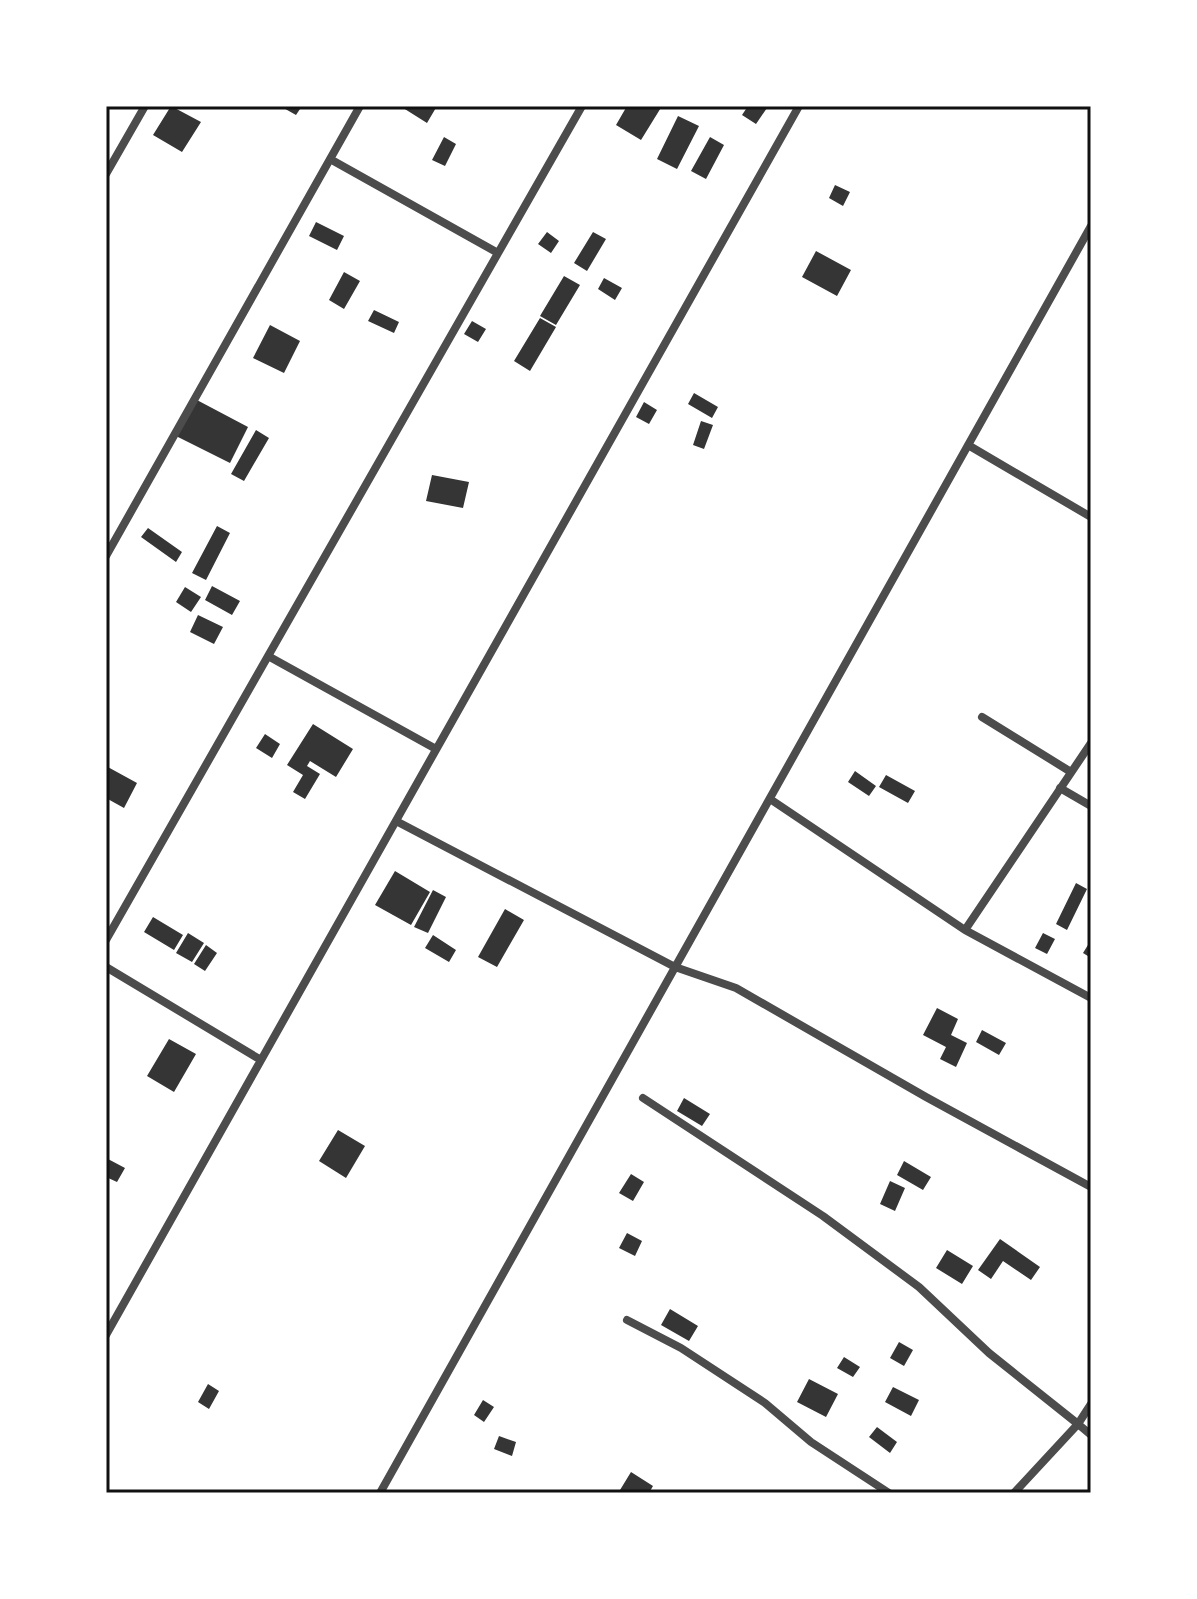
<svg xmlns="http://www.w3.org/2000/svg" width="1197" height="1599" font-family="Poppins,sans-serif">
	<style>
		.building { fill: #353535 }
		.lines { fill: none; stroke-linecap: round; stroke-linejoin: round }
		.minor { stroke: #4c4c4c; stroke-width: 8 }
		.neatline { fill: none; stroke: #111; stroke-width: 3 }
	</style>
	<rect width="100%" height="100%" fill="#fff"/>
	<path class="building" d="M171,106L201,122L182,152L153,135Z
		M280,106H302L296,115Z
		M400,106H437L427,123Z
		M627,106H662L641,140L616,125Z
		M748,106L767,108L756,124L742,115Z
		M678,116L699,126L677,169L657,159Z
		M444,137L456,144L445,166L432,160Z
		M710,137L724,145L706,179L691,171Z
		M835,185L850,192L843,206L829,198Z
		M316,222L344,236L337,250L309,236Z
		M547,232L559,241L551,253L538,244Z
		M593,232L606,239L587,271L574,263Z
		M816,251L851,270L837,296L802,277Z
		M344,272L360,281L344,309L329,300Z
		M564,276L580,285L556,325L540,316Z
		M604,278L622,288L615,300L598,289Z
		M374,310L399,322L394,333L368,321Z
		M540,318L556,327L530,371L514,361Z
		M472,321L486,329L478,342L464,334Z
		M270,325L300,341L284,373L253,358Z
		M694,393L718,407L712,418L688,404Z
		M195,399L248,427L230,463L176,436Z
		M644,402L657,410L649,424L636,417Z
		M701,421L713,425L704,449L693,445Z
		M256,430L269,438L244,481L231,474Z
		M432,475L469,482L463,508L426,501Z
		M217,526L230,533L206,580L192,573Z
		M148,528L182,552L176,562L141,537Z
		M212,586L240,601L232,615L205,600Z
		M185,587L201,597L191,612L176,602Z
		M198,615L223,627L214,644L190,632Z
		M313,724L353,749L336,777L310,761L307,766L320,774L305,799L293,792L303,775L287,765Z
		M265,734L280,744L272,758L256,748Z
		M106,766L137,783L124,808L106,798Z
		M855,771L876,786L869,796L848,782Z
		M886,775L915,791L908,803L879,787Z
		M395,871L430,892L411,925L375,905Z
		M1076,883L1087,889L1067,930L1056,924Z
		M433,890L446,897L428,933L414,927Z
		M505,909L524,920L497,967L478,957Z
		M153,917L183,935L174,950L144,932Z
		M188,933L204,943L192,962L176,953Z
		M1043,933L1055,939L1047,954L1035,948Z
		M433,935L456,950L449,962L425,948Z
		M1091,940V958L1083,953Z
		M206,945L217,953L205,971L194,964Z
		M937,1008L958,1019L951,1035L967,1043L956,1067L940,1059L946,1047L923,1035Z
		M982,1030L1006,1043L999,1055L976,1042Z
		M169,1039L196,1054L174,1092L147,1076Z
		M684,1098L710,1114L702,1126L677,1111Z
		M338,1130L365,1146L346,1178L319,1161Z
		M108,1159L125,1168L117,1182L106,1177Z
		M904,1161L931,1177L923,1190L897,1175Z
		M631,1174L644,1182L633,1201L619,1193Z
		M890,1181L905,1188L895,1211L880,1204Z
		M627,1233L642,1241L635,1256L619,1248Z
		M1000,1239L1040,1267L1031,1280L1003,1261L991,1279L978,1270Z
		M947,1250L973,1266L962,1284L936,1268Z
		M670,1309L698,1326L689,1341L661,1325Z
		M899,1342L913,1350L904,1366L890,1358Z
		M844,1357L860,1367L853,1377L837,1368Z
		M809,1379L838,1394L826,1417L797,1402Z
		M208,1384L219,1391L209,1409L198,1402Z
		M893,1387L919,1400L911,1416L885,1402Z
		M483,1400L494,1407L484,1422L474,1415Z
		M877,1427L897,1442L890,1453L869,1437Z
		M499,1436L516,1442L512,1456L494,1449Z
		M631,1472L653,1486L649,1493H625L620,1490Z"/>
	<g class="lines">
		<path class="minor" d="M330,159L498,253
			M106,174L145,106
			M968,445L1091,517
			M106,556L360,106
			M268,656L436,749
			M982,717L1071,772
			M1060,788L1091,806
			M770,799L965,930L1091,998
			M396,821L675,967L736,988L926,1097L1091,1187
			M965,930L1091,743
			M106,940L582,106
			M106,967L261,1060
			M643,1098L823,1216L919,1287L989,1353L1078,1424L1014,1493
			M627,1320L681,1348L765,1403L811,1442L889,1493
			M106,1335L799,106
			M1091,1404L1078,1424L1091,1435
			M380,1493L1091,226"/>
	</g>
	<rect width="1197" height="1599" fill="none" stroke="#ffffff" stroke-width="216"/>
	<rect x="108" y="108" width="981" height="1383" class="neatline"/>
</svg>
